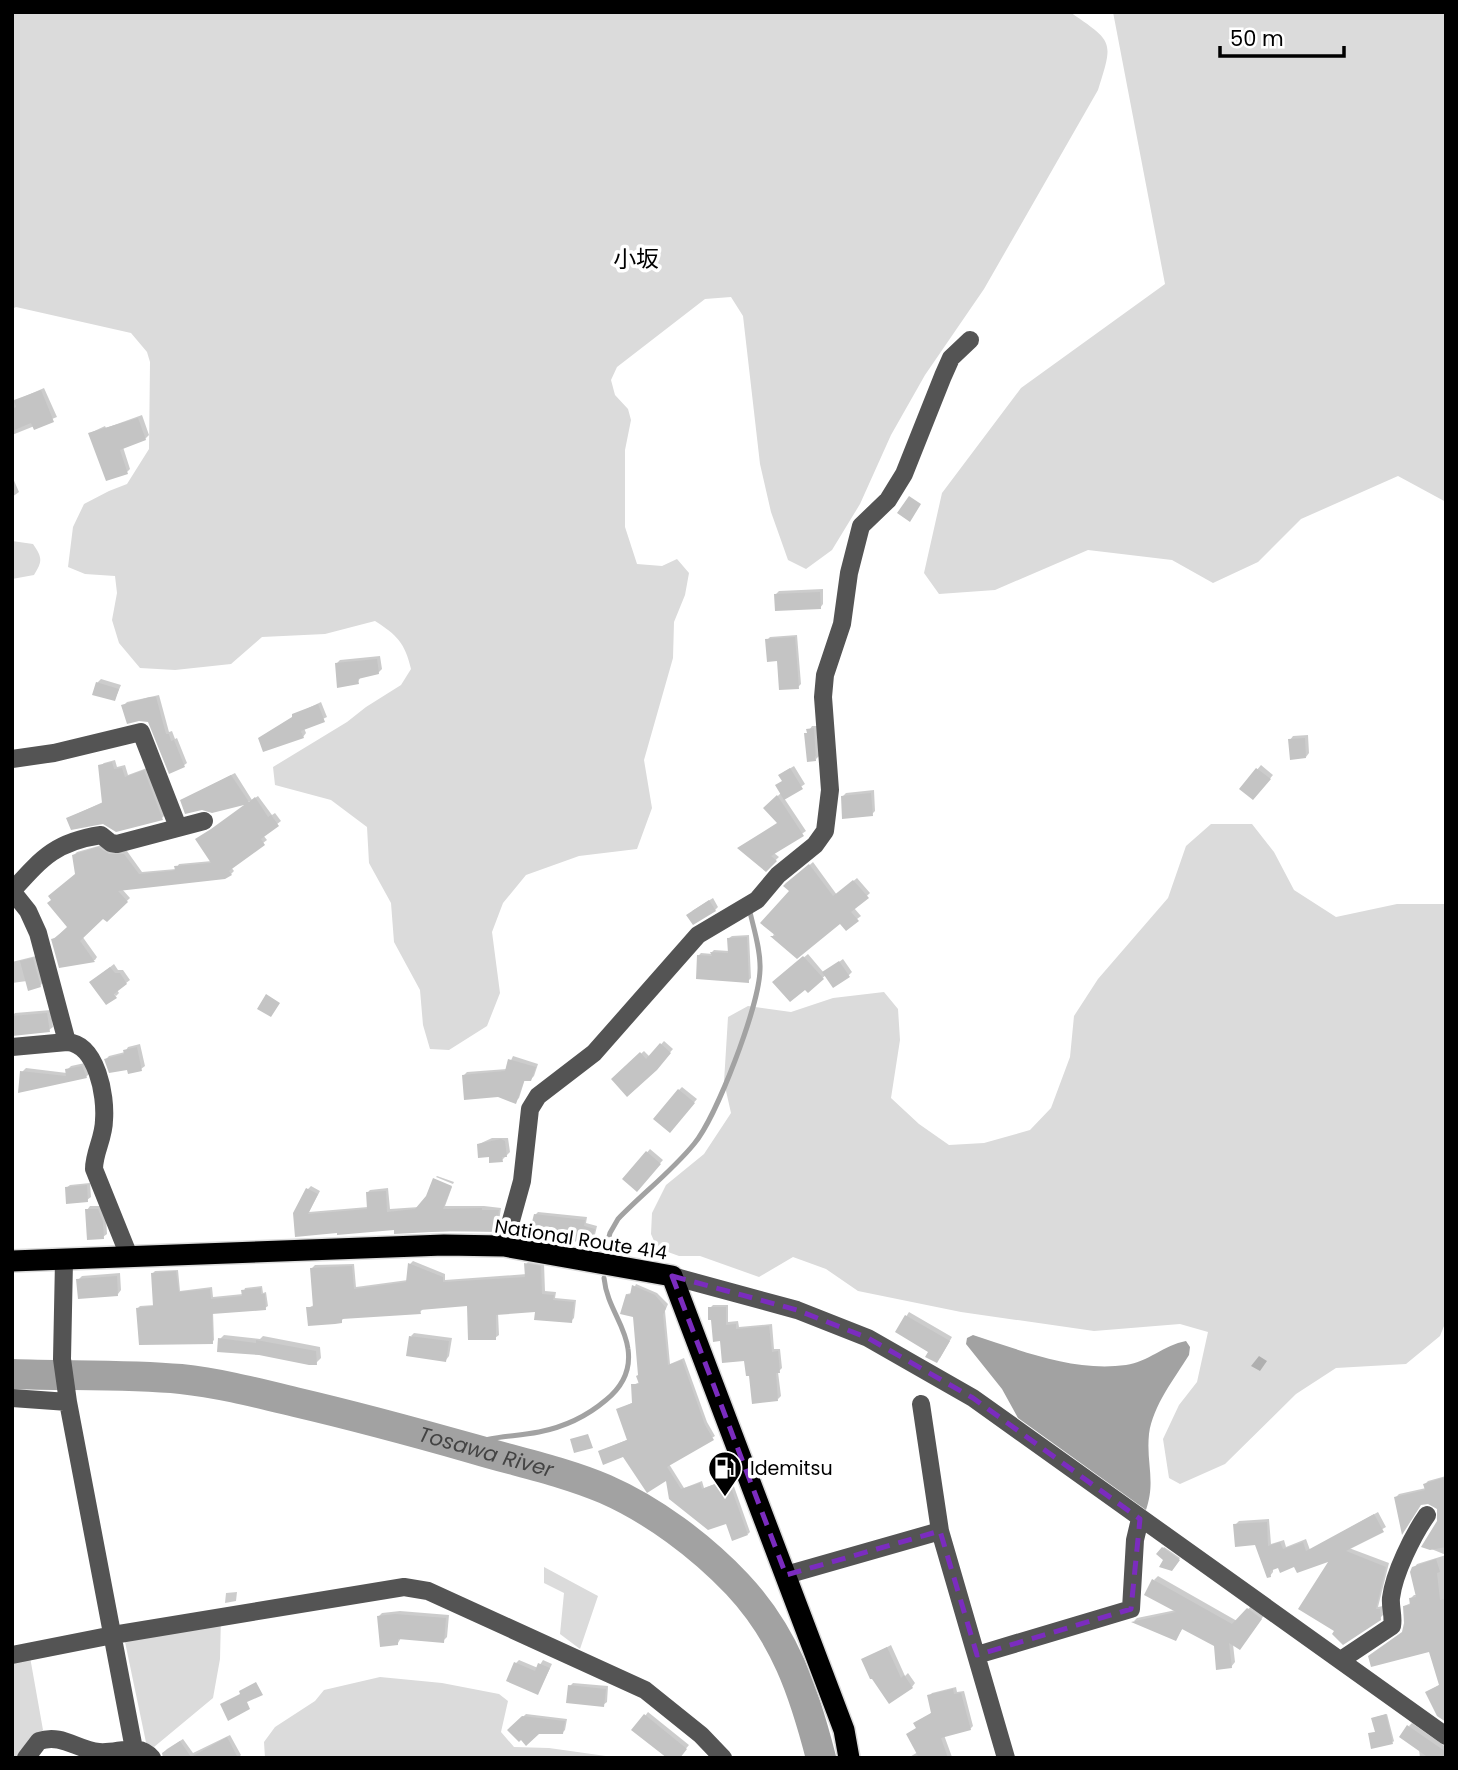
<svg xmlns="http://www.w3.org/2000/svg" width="1458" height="1770" font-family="Poppins,'Noto Sans JP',sans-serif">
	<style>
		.green { fill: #dbdbdb }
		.water { fill: #a2a2a2 }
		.shadow { fill: #0003 }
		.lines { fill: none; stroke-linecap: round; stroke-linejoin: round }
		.stream { stroke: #a2a2a2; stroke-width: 5 }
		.river { stroke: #a2a2a2; stroke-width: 30 }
		.building { fill: #c4c4c4 }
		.highway-casing { stroke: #dbdbdb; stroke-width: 24 }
		.minor { stroke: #545454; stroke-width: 18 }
		.highway { stroke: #000; stroke-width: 21 }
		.marked { fill: none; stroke: #7b2cbf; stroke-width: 5; stroke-dasharray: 14 9; stroke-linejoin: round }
		.labels { text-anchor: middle; stroke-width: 7; stroke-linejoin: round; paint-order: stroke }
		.street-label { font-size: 19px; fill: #000; stroke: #fff }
		.poi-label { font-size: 19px; fill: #000; stroke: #fff; text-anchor: start }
		.water-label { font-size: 21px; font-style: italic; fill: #434343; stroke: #fff }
		.quarter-label { font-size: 23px; fill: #000; stroke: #fff }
	</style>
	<rect width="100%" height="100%" fill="#fff"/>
	<path class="green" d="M12,12H1070C1113,42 1114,40 1098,90L984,289L925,375L891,435L860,504L832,550L806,569L788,560L771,512L760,464L743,316L731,297L705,299L617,367L611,380L615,395L628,409L631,420L625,450V527L637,564L662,566L677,559L689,573L685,595L674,622L673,658L644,760L652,808L637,849L579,856L526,875L503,903L492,932L500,993L487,1026L449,1050L430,1049L423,1025L420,990L394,942L391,903L369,863L367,827L331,800L275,785L273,767L347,722L366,707L401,685L411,669C405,643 397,635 375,621L325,634L262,637L231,664L175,670L140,668L119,643L112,620L117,593L115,576L85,574L68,567L73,527L84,504L109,491L127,484L149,449L150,362L147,352L131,333L16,307L12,309Z
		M1113,12H1446V502L1398,476L1301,519L1258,562L1213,583L1172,560L1088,550L995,590L939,594L924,573L942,493L1021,388L1165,284Z
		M12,541L33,544C42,557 43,561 34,575L12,579Z
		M1211,824H1252L1274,852L1294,890L1336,917L1397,904H1446V1321L1440,1336L1406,1364L1336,1368L1296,1394L1225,1464L1180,1484L1169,1478L1163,1439L1179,1405L1197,1382L1208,1332L1180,1324L1094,1331L961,1312L858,1291L826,1269L793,1257L759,1277L700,1256H679L657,1248L651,1234L652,1213L666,1185L704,1154L731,1113L724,1082L728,1017L748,1006L791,1012L833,998L884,992L898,1009L900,1040L891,1098L919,1124L949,1145L984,1143L1030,1130L1051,1108L1070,1057L1074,1016L1098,979L1168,898L1186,846Z
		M544,1567L598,1596L580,1649L560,1634L564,1593L544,1583Z
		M221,1617L220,1659L213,1698L148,1752L124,1637Z
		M30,1657L43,1730L26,1758H12V1660Z
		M380,1677L442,1683L499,1694L508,1701L501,1732L514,1747L549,1748L620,1758H265L264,1742L275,1727L315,1701L324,1690Z"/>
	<path class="water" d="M973,1335C1023,1351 1073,1372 1126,1365C1148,1362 1164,1345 1186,1341L1190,1347L1189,1355C1175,1378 1153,1405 1149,1434C1146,1463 1156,1481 1146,1510L1018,1418L1002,1389L966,1344L967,1338Z"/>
	<path class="shadow" d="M44,388L57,417L12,435V402Z
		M142,415L149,435L145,439L123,447L130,469L127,472L90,433L105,426L106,428Z
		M12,476L19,492L12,497Z
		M823,589V604L820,608L776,594L779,591Z
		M797,635L801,684L798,687L767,640L770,637Z
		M380,656L382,669L378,673L361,676L358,682L337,663L340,660Z
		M101,679L121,685L115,699L97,683Z
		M159,695L169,732L172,731L175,739L177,738L187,763L183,766L150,721L123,706L127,702Z
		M321,702L327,717L304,728L306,733L303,737L294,715Z
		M812,726H817L819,756L816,759L808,732Z
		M1308,735L1309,753L1306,757L1290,740L1293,736Z
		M115,760L117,767L125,765L128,775L147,768L165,815L162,818L104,822L68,818L103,802L100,766L104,763Z
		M1261,765L1273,775L1257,794L1242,788Z
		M794,766L805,784L784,798L806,831L774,853L779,857L766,869L779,822L765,808L781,793L784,772Z
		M235,773L252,800L258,796L272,815L275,813L281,821L263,835L267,840L231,867L234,871L231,874L122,889L130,898L107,920L103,916L82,936L97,957L95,960L60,966L53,939L69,927L77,874L74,855L77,852L102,845L113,852L127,851L142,872L176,869L179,864L212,861L217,827L250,801L212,811L182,800Z
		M874,790L875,811L872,814L843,796L846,793Z
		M813,862L837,895L857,878L870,893L854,908L861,916L857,919L840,922L797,957L773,936L792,891L786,886Z
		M713,898L718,907L715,910L692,911Z
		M749,935L751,978L748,981L698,956L701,953L713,954L712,952L714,950L729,951V938L732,936Z
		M808,954L824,973L843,959L852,972L848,976L826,975L808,990L778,979Z
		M36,956L43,982L40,986L27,981L12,983V962Z
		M114,964L118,970H123L130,980L117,990L119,993L116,996L95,979Z
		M51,1010L53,1027L49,1030L13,1034L12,1016L15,1013Z
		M664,1041L673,1049L659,1065L613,1079L644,1051L650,1057Z
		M140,1044L145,1066L141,1069L128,1068L106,1059L109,1056L125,1052L128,1047Z
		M513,1056L538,1064L534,1076L531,1079H525L519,1098L515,1102L464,1075L467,1072L507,1069Z
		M85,1063L90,1073L86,1077L20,1091L22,1072L26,1068L67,1073V1070L71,1066Z
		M682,1087L697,1099L673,1127L679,1090Z
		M492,1138H508L510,1152L502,1160L490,1155L479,1144Z
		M650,1149L663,1160L637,1189L624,1179Z
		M437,1176L454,1182L453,1184L436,1177Z
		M434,1180L452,1187L445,1206H484L501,1208L498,1228L495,1231L395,1232V1229L339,1231L296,1235L308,1189L311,1186L320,1191L309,1212L368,1207L367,1193L370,1190L388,1188L390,1209L419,1207L428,1197Z
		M90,1183L91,1197L87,1200L66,1188L70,1185Z
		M90,1206H101L106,1218L107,1234L103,1237L87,1210Z
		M538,1212L587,1217L586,1223L597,1226L594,1239L591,1242L535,1215Z
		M413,1261L445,1274V1280L527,1274L526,1264L529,1261L544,1263L545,1291L556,1292L555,1298L576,1300L574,1318L571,1321L537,1310L498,1313L499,1335L495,1338L469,1304L424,1308L420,1312L345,1317L341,1321L308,1308L314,1305L312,1268L315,1265L354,1264L356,1287L408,1280L410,1264Z
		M178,1270L180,1291L212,1287L213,1297L243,1294L245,1288L262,1286L263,1293L266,1292L268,1306L265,1308L213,1312L214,1340L212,1342L138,1308L140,1306L155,1305L152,1274L155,1271Z
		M120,1273L121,1290L118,1294L78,1280L82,1276Z
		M636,1284L657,1293L668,1304L665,1311L670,1364L684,1358L707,1422L715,1436L669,1464L684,1488L702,1481L704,1488L731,1478L750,1532L748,1534L727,1521L709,1528L667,1478L624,1455L600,1451L629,1439L618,1410L634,1402L633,1385L640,1382L634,1316L627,1294L632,1293Z
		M713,1305H728V1322L738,1321L739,1327L772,1324L774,1349H780L782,1368L778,1372L781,1396L778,1399L751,1374L746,1360L721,1340L710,1308Z
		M909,1312L952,1337L940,1358L897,1331Z
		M414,1333L452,1338L449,1356L446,1360L411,1336Z
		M224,1335L260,1339L263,1336L320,1347L321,1358L316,1363L220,1339Z
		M1259,1356L1267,1361L1260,1371L1251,1366Z
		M1446,1476V1555L1424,1546L1439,1521V1508L1429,1502L1396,1497L1399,1494L1426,1488L1425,1484L1428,1481Z
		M1378,1512L1386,1527L1349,1548L1389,1563L1378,1607L1383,1606L1384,1614L1380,1618L1333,1558L1279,1566L1273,1568V1572L1270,1576L1256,1543L1235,1525L1239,1521L1269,1519L1271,1544L1284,1540L1286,1547L1306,1539L1310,1550Z
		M1164,1547L1180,1558L1172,1569L1159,1554Z
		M1446,1555V1717L1427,1692L1441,1684L1430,1650L1404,1631V1606L1411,1603V1598L1414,1595H1417L1414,1568L1417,1564Z
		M1158,1576L1237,1621L1252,1605L1265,1614L1244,1643L1233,1644L1235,1662L1231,1667L1215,1645L1183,1628L1175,1639L1134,1621L1137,1618L1176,1610L1154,1580Z
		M237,1592L236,1601L225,1603L226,1593Z
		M400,1611L449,1615L447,1637L443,1641L401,1638L398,1643L379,1616L382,1613Z
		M891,1645L905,1676L908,1673L915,1683L912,1687L863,1660Z
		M519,1660L538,1668L543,1660L552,1664L538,1693L516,1663Z
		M573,1683L608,1686L607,1702L603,1705L570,1686Z
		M956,1687L957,1692L964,1691L973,1726L970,1729L944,1735L952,1757L908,1758L918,1752L917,1728L932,1712L929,1696L932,1693Z
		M648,1712L689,1745L678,1758L645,1716Z
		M526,1714L567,1719L565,1730L563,1732H538L521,1738L509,1730Z
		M1387,1714L1394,1741L1393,1742L1371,1733L1376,1732L1373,1718Z
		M1412,1723L1446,1747L1445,1758H1420L1419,1749L1409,1726Z
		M230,1735L241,1755L238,1758H164L163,1753L167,1749L183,1739L193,1753Z"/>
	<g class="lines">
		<path class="stream" d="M605,1252L610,1233L618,1219C642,1194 672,1171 694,1144C717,1116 759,1006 760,970C761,951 754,930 750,912
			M465,1446C489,1436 513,1437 539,1432C564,1427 586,1417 606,1400C622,1387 631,1370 628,1349C625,1324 607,1307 604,1278"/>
		<path class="river" id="s1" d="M12,1374C68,1376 126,1374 181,1379C219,1383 258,1393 295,1402C355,1416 414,1432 474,1449C517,1462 563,1471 605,1489C653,1510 701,1546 737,1584C785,1635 804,1692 821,1758"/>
	</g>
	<path class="building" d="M41,390L54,422L34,430L31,423L12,431V409L16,407L14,400Z
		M138,418L146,440L120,450L128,474L106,481L88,433Z
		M909,496L921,504L910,522L897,513Z
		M820,592L821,609L775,611L774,594Z
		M795,637L799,689L779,690L777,661L767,662L765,639Z
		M377,659L379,674L358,679L359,684L337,688L335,663Z
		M96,682L119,689L115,701L92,695Z
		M150,697H156L166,734H169L171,741L174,740L185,767L169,774L148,722L139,721L127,724L121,705Z
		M318,704L325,722L301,731L304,738L263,752L258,738L292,717V714Z
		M814,728L816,761L807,762L804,733H807L806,729Z
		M1305,738L1306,758L1290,760L1288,739Z
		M112,762L114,769L122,768L125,777L144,770L163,820L116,832L103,824L71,830L66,818L102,803L98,765Z
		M790,768L803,789L784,800L775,785L782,781L778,775Z
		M1256,768L1271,779L1253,800L1239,789Z
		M231,775L249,802L255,797L268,817L271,815L279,826L261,839L265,845L229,871L232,875L225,879L118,891L128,902L107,922L103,919L80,941L95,962L59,968L51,939L55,938L67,927L47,903L51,900L48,896L75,874L72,855L98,847L109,854H124L139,874L171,871L175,870L174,866L211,863L195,839L211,829L244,805L212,813L202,810L185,814L180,800Z
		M871,793L873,816L842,819L841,796Z
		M777,795L804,836L771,856L777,861L766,872L737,848L777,823L763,808Z
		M809,864L833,896L853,880L869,898L851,912L859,921L846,931L840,924L797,959L770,936H776L760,923L789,891L783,886L786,883Z
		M709,900L716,911L693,925L686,915Z
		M747,937L749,983L696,979L697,955L712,956L710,952L728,953L727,938Z
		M803,956L824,979L808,993L805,990L790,1002L772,982Z
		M33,958L41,987L28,991L20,961Z
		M839,961L850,977L833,988L822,972Z
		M110,967L115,973H120L127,984L114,994L117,998L106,1005L89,982Z
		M266,994L280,1003L271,1017L257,1009Z
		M47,1013L50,1032L12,1036V1016Z
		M660,1043L671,1053L657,1070L627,1097L611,1079L640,1052L646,1059Z
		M137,1047L142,1071L128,1074L127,1070L109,1073L104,1059L124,1054L123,1050Z
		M508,1059L536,1067L531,1081H524L516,1104L498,1097L464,1100L462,1075L505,1071Z
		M82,1066L87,1078L18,1093L20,1071L66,1076L65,1069Z
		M678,1089L695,1103L670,1133L653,1119Z
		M501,1139L505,1141L507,1157H502L503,1162L489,1163V1157L478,1158L477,1144Z
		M646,1151L661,1164L637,1192L622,1179Z
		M433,1178L452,1186L443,1209L482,1208V1210H499L496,1232L450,1231L394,1234V1230L337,1235V1233L295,1237L293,1213L306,1188L318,1194L308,1214L367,1209L366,1192L386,1191L387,1212L415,1209L426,1196Z
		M87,1185L88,1202L66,1204L65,1187Z
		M85,1209H98L103,1222L104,1239L87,1240Z
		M534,1214L585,1220L584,1226L595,1229L591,1244L529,1234Z
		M408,1263L443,1277V1282L525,1277L524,1263L541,1266L542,1294L554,1295L553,1300L574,1302L572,1323L534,1320L535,1312L496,1315V1340H468L467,1306L420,1310L421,1314L342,1319V1323L335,1324L308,1326L306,1307H313L310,1268L352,1266L354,1289L406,1282Z
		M176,1271L179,1292L210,1289L211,1299L242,1296L241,1290L261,1288V1294H265L266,1310L212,1314L213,1344L139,1345L136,1308L153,1306L151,1273Z
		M117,1276L118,1296L78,1299L76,1279Z
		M632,1285L655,1295L666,1308L663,1315L668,1365L682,1360L705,1425L714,1440L667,1467L681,1489L700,1483L702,1489L728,1479L748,1535L732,1541L726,1524L708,1530L669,1499L666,1481L647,1493L623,1457L603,1465L598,1451L627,1440L616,1409L632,1403L631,1384H639L636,1376L638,1375L633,1317L620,1314L626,1294L630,1295Z
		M708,1307H726V1325L736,1324V1329L769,1326L772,1352L778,1351L780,1373H776L778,1401L752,1404L749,1376H746L744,1361L722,1363L720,1341L713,1342L711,1320H708Z
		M905,1315L950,1341L937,1363L925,1357L928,1352L895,1332Z
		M409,1336L449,1341L446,1362L406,1356Z
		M218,1338L256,1343V1340L316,1351L317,1365H309L259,1355L217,1352Z
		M588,1434L593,1448L574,1453L570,1439Z
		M1446,1477V1547L1430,1550L1421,1547L1437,1521V1509L1428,1504L1421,1505L1402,1535L1394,1497L1425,1490L1423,1484Z
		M1374,1514L1384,1532L1346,1551L1386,1567L1376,1609H1380L1381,1620L1343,1645L1332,1634L1334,1631L1298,1609L1328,1562L1297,1573L1294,1567L1280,1573L1278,1568L1270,1571L1271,1577L1267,1578L1255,1545L1235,1547L1233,1524L1267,1522L1268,1546L1280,1542L1283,1549L1303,1542L1306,1551Z
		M1162,1547L1180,1560L1172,1571L1159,1567L1163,1560L1156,1554Z
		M1436,1559L1440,1572L1437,1573L1440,1600L1446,1599V1722L1437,1716L1425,1692L1439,1685L1429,1652L1371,1667L1368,1656L1402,1632L1404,1623L1403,1606L1410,1605L1409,1598L1416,1597L1410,1572L1412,1567Z
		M1152,1579L1232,1624L1247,1608L1262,1619L1240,1650L1229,1643L1232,1668L1216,1670L1214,1646L1182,1629L1176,1641L1131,1622L1176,1612L1144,1595Z
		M395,1614L446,1618L444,1643L398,1639V1645L380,1647L377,1616Z
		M887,1647L901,1678L904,1675L913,1688L889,1704L872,1679H870L861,1659Z
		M514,1662L535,1671L538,1663L550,1668L538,1695L506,1681Z
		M256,1682L263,1695L247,1702L250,1709L228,1721L220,1704L240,1694L239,1691Z
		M568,1685L606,1689L604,1707L566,1703Z
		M953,1689L954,1694L961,1693L971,1730L941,1738L948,1758H919L906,1734L916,1728L913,1723L931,1713L927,1695Z
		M644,1714L687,1749L680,1758H667L631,1730Z
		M1386,1714L1393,1744L1371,1749L1368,1733L1375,1732L1371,1718Z
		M522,1716L565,1721L563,1734H539L526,1746L521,1740L519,1742L507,1730Z
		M1407,1725L1446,1752V1758H1429L1399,1737Z
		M227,1737L238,1758H163L162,1753L180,1741L191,1757Z"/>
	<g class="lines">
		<g class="highway-casing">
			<path id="highway" d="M12,1261L444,1245L504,1246L672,1276L844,1730L849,1758"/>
		</g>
		<path class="minor" d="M12,759L54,753L141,732L178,827
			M12,891L28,911L38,933L67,1042C97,1044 106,1096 104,1120C104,1138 94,1152 94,1169L129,1256
			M12,891C42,858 55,842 101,835L111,843L117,844L204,821
			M12,1047L67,1042
			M504,1246L522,1181L530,1109L538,1096L594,1053L698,935L757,900L778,875L815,845L825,831L830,790L823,697L825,675L842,624L849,573L861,526L888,500L904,474L943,376L951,358L970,340
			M64,1261L62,1359L68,1402L134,1749
			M672,1276L797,1310L868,1338L973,1398L1446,1736
			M12,1398L68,1402
			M921,1404L940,1531
			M786,1575L940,1531L1006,1758
			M12,1655L113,1635L404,1587L428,1591L645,1690L701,1735L723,1758
			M977,1655L1131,1609L1135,1540L1140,1519
			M1341,1660L1392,1626C1394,1617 1390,1607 1391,1598C1394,1573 1413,1535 1427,1515
			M26,1758L39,1741C62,1733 77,1750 99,1752C118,1754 138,1741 152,1758"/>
		<use href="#highway" class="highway"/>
	</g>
	<path class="marked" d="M672,1276L797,1310L868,1338L973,1398L1140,1519L1131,1609L977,1655L940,1531L786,1575Z"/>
	<defs>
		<g id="fuel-pin" transform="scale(1.75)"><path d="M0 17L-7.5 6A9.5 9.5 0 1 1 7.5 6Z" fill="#000" stroke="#fff"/><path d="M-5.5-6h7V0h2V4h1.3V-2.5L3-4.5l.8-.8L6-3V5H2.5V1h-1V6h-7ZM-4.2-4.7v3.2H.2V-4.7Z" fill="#fff"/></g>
	</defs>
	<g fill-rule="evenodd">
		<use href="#fuel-pin" x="725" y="1468"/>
	</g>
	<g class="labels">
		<g class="street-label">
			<text transform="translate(581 1239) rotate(9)" y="7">National Route 414</text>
		</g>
		<g class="poi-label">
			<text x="750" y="1475">Idemitsu</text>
		</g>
		<g class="water-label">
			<text dy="7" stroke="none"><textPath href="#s1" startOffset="483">Tosawa River</textPath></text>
		</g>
		<g class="quarter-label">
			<text x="636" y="267">小坂</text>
		</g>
	</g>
	<rect width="1458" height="1770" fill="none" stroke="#000000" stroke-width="28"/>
	<path d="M1220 46v10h124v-10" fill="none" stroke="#000000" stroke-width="3.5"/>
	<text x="1230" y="46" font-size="21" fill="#000000" stroke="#ffffff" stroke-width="5" paint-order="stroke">50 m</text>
</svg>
